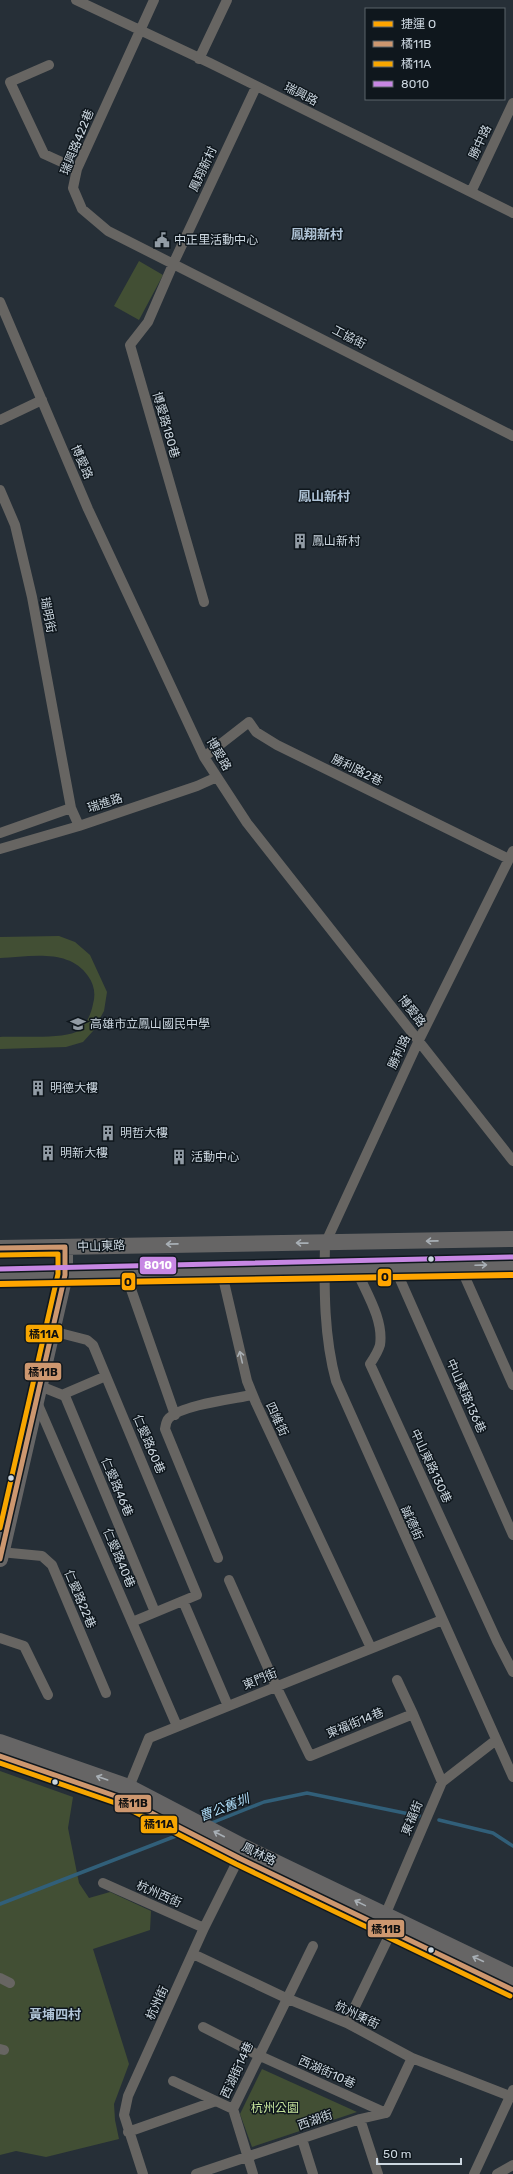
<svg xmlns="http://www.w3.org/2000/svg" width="513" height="2174" font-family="Rubik,'Noto Sans TC',sans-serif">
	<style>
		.green { fill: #424f34 }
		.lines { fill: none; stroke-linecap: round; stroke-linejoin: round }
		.stream { stroke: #315f79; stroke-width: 3.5 }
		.street { stroke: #676562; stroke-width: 10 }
		.primary { stroke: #666565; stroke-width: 16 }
		.bus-1-casing { stroke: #0f171d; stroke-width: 8 }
		.bus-2-casing { stroke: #0f171d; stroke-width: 8 }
		.bus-3-casing { stroke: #0f171d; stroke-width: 8 }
		.bus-1 { stroke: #cd976f; stroke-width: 5 }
		.bus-2 { stroke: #f7a600; stroke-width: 5 }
		.bus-3 { stroke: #c787e3; stroke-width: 5 }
		.metro-1-casing { stroke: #0f171d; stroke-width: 9 }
		.metro-1 { stroke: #ffa500; stroke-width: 6 }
		.oneway { stroke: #a8afb5 }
		.oneway2 { stroke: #a9afb4 }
		.bus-dot { fill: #ccd7e0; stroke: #0f171d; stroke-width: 1.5 }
		.labels { text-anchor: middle; stroke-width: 3; stroke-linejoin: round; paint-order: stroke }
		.street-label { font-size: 12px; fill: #ccd7e0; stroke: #0f171d }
		.poi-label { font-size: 12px; fill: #ccd7e0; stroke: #0f171d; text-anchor: start }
		.park-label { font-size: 12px; fill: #c5e39b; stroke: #0f171d }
		.neighbourhood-label { font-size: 13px; font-weight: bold; fill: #b0c4d7; stroke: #0f171d }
		.water-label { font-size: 13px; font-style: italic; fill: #b0ddf8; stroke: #0f171d }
		.line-badge { stroke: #0f171d; stroke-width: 1.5 }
		.badge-label { font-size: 11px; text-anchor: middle; font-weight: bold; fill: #fff }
		.pale-badge-label { font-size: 11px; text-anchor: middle; font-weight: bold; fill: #111 }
	</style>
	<rect width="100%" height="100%" fill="#262f37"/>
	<path class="green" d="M139,261L163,275L139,320L114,306Z
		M59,936L75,942L90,955L107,992L104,1011L93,1031L83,1042L66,1047L0,1049V1037C19,1036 60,1039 76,1032C86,1027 91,1014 93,1004C96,994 94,984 88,976C69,948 29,957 0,958V937Z
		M0,1771L73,1797L68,1828L79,1883L89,1898L110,1892L151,1911L150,1930L93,1949L129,2064L114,2104L115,2120L119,2139L46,2157L16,2151L0,2155Z
		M262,2069L357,2112L252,2147L240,2114Z"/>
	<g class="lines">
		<path class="stream" d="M439,1820L493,1833L513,1846
			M209,1824L264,1802L307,1793L419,1816
			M0,1904L181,1834"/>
		<path class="street" d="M76,0L210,63L513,213
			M154,0L77,169L73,188L82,209L108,231L513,436
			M199,59L227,0
			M49,65L10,82L44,154L77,169
			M471,192L513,103
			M0,302L88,509L204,757L247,823L513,1161
			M0,420L42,400
			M0,490L15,525L32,597L71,808L79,826
			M204,602L130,345L148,322L174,262L256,87
			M204,757L249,722L256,732L277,745L509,859
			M0,833L71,808
			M0,849L79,826L197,786L217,777
			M513,851L419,1040L325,1244C324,1290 324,1337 336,1381L513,1777
			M460,1266L513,1385
			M395,1268L513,1535
			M221,1269L247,1381L256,1403L371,1648
			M356,1269C365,1291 384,1319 380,1345C378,1352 374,1358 370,1364L497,1641L513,1672
			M125,1272L175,1415
			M52,1331L87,1340L93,1345L197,1595L132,1622
			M40,1386L65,1396L155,1612
			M64,1394L106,1376
			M36,1400L177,1726
			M0,1552L42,1556L52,1565L106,1693
			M218,1558L165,1429C166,1424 166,1421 169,1418C182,1405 233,1399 252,1395
			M229,1580L276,1686L310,1756L413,1714L442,1782
			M183,1601L228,1706
			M0,1638L24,1646L48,1695
			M397,1680L413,1714
			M127,1792L149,1738L442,1620
			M103,1883L204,1928
			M383,1920L442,1782L496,1740
			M193,1954L286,1998L347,2023L412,2058L510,2096
			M0,1978L10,1983
			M347,2023L393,1928
			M203,2027L258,2055L386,2113
			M0,2049L4,2050
			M173,2081L233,2109
			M360,2119L378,2174
			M128,2132L216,2101
			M302,2139L313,2174
			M143,2174L124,2115L128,2096L204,1928L241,1854
			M196,2174L360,2119L386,2113L412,2058
			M253,2174L233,2109L313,1946
			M474,2174L513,2090
			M497,2174L513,2165"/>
		<path class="primary" d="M0,1248L513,1239
			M0,1276L513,1264
			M0,1559L65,1275V1247
			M0,1742L129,1787L244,1847L513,1976
			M0,1756L124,1799L239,1858L513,1990"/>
		<g class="bus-1-casing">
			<path id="bus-1" d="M0,1248L65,1247V1275L0,1559
				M0,1756L124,1799L239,1858L513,1990"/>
		</g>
		<g class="bus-2-casing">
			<path id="bus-2" d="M0,1528L58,1274V1254L0,1255
				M0,1763L121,1805L236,1864L510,1996"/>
		</g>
		<g class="bus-3-casing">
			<path id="bus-3" d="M0,1269L513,1257"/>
		</g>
		<use href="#bus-1" class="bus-1"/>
		<use href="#bus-2" class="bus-2"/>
		<use href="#bus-3" class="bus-3"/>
		<g class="metro-1-casing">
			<path id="metro-1" d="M0,1284L513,1275"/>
		</g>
		<use href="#metro-1" class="metro-1"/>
	</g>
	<defs><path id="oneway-shaft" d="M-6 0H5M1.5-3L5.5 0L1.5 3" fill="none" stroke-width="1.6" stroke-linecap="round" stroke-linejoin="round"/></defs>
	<g class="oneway">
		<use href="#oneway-shaft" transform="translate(432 1241) rotate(179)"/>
		<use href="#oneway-shaft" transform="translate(302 1243) rotate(-179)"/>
		<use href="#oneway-shaft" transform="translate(172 1244) rotate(179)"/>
		<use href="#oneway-shaft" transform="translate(481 1265) rotate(-2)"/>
		<use href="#oneway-shaft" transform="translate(102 1778) rotate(-161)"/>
		<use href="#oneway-shaft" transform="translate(219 1834) rotate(-153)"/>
		<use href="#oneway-shaft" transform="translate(360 1903) rotate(-154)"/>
		<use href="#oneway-shaft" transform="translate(478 1959) rotate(-155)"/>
	</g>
	<use class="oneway2" href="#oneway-shaft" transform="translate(241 1357) rotate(-103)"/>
	<defs>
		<g id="civic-bare" transform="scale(1.2)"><path d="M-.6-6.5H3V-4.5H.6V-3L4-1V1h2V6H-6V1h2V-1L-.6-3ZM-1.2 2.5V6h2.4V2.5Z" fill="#929ca5" stroke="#0f171d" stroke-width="2.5" paint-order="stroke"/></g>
		<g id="building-bare" transform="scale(1.2)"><path d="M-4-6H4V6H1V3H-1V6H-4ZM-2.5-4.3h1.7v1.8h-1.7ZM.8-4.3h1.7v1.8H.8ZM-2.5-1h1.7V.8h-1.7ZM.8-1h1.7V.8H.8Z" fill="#929ca5" stroke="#0f171d" stroke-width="2.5" paint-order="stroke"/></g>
		<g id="school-bare" transform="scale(1.2)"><path d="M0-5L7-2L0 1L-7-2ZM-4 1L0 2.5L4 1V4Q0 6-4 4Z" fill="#929ca5" stroke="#0f171d" stroke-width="2.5" paint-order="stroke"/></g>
	</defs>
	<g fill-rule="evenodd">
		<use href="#civic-bare" x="162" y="240"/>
		<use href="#building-bare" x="300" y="541"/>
		<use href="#school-bare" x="78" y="1024"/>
		<use href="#building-bare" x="38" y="1088"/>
		<use href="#building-bare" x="108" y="1133"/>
		<use href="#building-bare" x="48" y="1153"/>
		<use href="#building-bare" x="179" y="1157"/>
	</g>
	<g class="bus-dot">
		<circle cx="431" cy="1259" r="3.5"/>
		<circle cx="11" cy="1478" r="3.5"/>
		<circle cx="55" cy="1782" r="3.5"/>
		<circle cx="431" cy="1950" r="3.5"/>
	</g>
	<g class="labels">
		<g class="street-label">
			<text transform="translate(301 94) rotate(27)" y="4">瑞興路</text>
			<text transform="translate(77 142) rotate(-68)" y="4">瑞興路422巷</text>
			<text transform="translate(480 142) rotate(-65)" y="4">勝中路</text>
			<text transform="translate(203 169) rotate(-65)" y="4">鳳翔新村</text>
			<text transform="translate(349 337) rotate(27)" y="4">工協街</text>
			<text transform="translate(166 425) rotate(74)" y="4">博愛路180巷</text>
			<text transform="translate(82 462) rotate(67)" y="4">博愛路</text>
			<text transform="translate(48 615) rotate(79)" y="4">瑞明街</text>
			<text transform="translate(219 754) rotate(60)" y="4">博愛路</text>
			<text transform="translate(357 770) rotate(26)" y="4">勝利路2巷</text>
			<text transform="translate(105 803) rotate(-18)" y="4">瑞進路</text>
			<text transform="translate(412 1011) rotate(52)" y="4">博愛路</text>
			<text transform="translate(399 1052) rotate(-65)" y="4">勝利路</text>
			<text transform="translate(101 1246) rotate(-2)" y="4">中山東路</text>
			<text transform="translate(466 1396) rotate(66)" y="4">中山東路136巷</text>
			<text transform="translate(277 1419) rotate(65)" y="4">四維街</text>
			<text transform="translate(149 1444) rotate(67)" y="4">仁愛路60巷</text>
			<text transform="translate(431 1466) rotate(65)" y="4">中山東路130巷</text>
			<text transform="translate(117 1487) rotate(67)" y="4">仁愛路46巷</text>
			<text transform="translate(412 1523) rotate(66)" y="4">誠德街</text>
			<text transform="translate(119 1558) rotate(67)" y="4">仁愛路40巷</text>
			<text transform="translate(80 1599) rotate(67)" y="4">仁愛路22巷</text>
			<text transform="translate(260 1679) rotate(-22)" y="4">東門街</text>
			<text transform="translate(355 1723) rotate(-22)" y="4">東福街14巷</text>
			<text transform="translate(412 1818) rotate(-67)" y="4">東福街</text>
			<text transform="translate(259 1854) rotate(26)" y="4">鳳林路</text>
			<text transform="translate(159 1894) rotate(24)" y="4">杭州西街</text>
			<text transform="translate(157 2003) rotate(-65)" y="4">杭州街</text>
			<text transform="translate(357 2015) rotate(26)" y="4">杭州東街</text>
			<text transform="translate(237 2070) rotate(-65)" y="4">西湖街14巷</text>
			<text transform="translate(327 2072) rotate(24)" y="4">西湖街10巷</text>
			<text transform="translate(315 2120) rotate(-19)" y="4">西湖街</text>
		</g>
		<g class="poi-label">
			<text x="174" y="244">中正里活動中心</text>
			<text x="312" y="545">鳳山新村</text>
			<text x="90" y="1028">高雄市立鳳山國民中學</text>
			<text x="50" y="1092">明德大樓</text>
			<text x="120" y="1137">明哲大樓</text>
			<text x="60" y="1157">明新大樓</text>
			<text x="191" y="1161">活動中心</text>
		</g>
		<g class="park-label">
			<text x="275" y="2112">杭州公園</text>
		</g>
		<g class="neighbourhood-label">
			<text x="317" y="239">鳳翔新村</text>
			<text x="324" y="501">鳳山新村</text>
			<text x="55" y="2019">黃埔四村</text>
		</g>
		<g class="water-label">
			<text transform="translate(224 1807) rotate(-21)" y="5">曹公舊圳</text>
		</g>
	</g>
	<g class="line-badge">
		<rect x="139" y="1256" width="38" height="19" rx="4" fill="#c787e3"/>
		<rect x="377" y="1268" width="15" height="19" rx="4" fill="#ffa500"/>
		<rect x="121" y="1272" width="15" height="19" rx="4" fill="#ffa500"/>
		<rect x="25" y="1324" width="38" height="19" rx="4" fill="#f7a600"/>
		<rect x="24" y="1362" width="38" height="19" rx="4" fill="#cd976f"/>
		<rect x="114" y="1794" width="38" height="19" rx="4" fill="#cd976f"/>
		<rect x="140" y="1815" width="38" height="19" rx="4" fill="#f7a600"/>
		<rect x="367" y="1919" width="38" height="19" rx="4" fill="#cd976f"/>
	</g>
	<g class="badge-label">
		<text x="158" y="1269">8010</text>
	</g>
	<g class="pale-badge-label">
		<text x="385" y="1281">O</text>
		<text x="128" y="1286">O</text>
		<text x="44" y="1338">橘11A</text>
		<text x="43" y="1376">橘11B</text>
		<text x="133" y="1807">橘11B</text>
		<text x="159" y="1828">橘11A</text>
		<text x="386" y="1933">橘11B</text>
	</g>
	<rect x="365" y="8" width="140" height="92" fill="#0f171d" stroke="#5b646b"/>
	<rect x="373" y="21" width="20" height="6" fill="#ffa500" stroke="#5b646b"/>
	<text x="401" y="28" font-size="12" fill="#ccd7e0">捷運 O</text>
	<rect x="373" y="41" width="20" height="6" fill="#cd976f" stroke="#5b646b"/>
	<text x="401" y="48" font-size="12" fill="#ccd7e0">橘11B</text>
	<rect x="373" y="61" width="20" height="6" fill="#f7a600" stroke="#5b646b"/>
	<text x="401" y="68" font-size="12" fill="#ccd7e0">橘11A</text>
	<rect x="373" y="81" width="20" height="6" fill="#c787e3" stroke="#5b646b"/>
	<text x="401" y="88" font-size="12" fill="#ccd7e0">8010</text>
	<path d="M377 2158v6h84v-6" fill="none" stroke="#ccd7e0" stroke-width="2"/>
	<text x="383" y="2158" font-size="12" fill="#ccd7e0" stroke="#0f171d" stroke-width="3" paint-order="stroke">50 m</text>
</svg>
